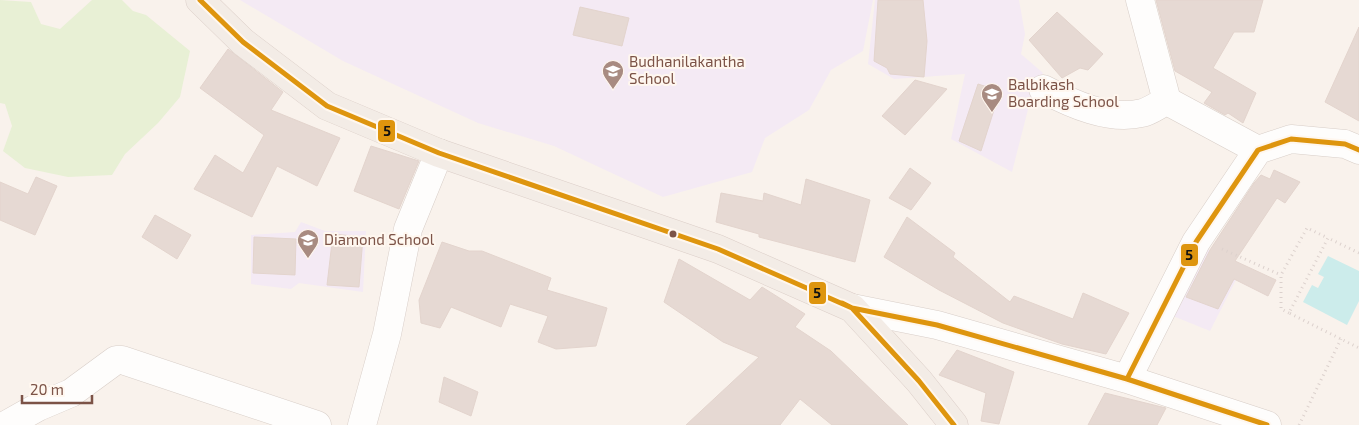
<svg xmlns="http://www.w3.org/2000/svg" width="1359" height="425" font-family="'Exo 2',sans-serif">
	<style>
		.education { fill: #f4eaf4 }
		.green { fill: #e8f0d5 }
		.water { fill: #cceceb }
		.building { fill: #e6d9d3; stroke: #e3d4cd }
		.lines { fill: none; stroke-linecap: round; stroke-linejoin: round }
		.minor-casing { stroke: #d8cec8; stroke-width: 29 }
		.major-casing { stroke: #dbcec8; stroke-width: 29 }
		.path { stroke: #dcd1cd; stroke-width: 3; stroke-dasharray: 1 4; stroke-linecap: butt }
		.minor { stroke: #fefdfc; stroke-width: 28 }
		.major { stroke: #f3ece6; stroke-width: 28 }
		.bus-1-casing { stroke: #fff7ef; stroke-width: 9 }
		.bus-1 { stroke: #de950e; stroke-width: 5 }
		.bus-dot { fill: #7c5347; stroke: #fff7ef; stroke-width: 2 }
		.labels { text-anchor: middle; stroke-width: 4; stroke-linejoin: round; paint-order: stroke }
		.poi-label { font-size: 15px; fill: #7c5347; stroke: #fff7ef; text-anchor: start }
		.line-badge { stroke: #fff7ef; stroke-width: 2 }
		.pale-badge-label { font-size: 14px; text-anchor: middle; font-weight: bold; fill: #111 }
	</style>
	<rect width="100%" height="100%" fill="#f9f2ec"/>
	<path class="education" d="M240,0H873L863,51L831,70L809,110L765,138L752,172L663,197L554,146L478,123L343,61Z
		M875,0H1019L1025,34L1021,54L1043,73L1034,86L1012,172L951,139L965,74L894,79L868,64Z
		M301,222L325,231H366L363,292L299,283L291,289L251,284V235L295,232Z
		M1205,248L1243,266L1210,331L1173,316Z"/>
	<path class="green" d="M0,0L31,2L41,24L60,29L92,0H122L133,11L146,15L190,51L180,97L158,123L125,154L112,175L68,177L25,168L3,151L12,126L5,104L0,103Z"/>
	<path class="water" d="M1328,256L1359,271V301L1347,325L1303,302L1312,285L1318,288L1324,277L1318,274Z"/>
	<path class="building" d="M878,0H923L927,41L924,77L890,74L887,68L874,61Z
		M1156,0H1263L1254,32H1234L1213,68L1256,93L1243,123L1228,113L1225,115L1204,103L1212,92L1175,71Z
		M580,7L629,18L622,46L573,35Z
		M1057,12L1103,54L1088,70L1080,68L1062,78L1029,40Z
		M1359,27V121L1325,102Z
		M228,49L283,92L271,110L340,138L317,186L277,166L252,217L194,189L215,155L243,173L264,135L200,88Z
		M915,80L947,89L905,135L882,116Z
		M978,84L1000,91L981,151L959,141Z
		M371,146L419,161L399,209L354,191Z
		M910,168L931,183L911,210L889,198Z
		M1274,170L1300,182L1285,203L1277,198L1235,261L1276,280L1268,296L1234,279L1218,309L1186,297L1210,250L1254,183L1261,175L1270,179Z
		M36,177L57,186L35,235L0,220V182L28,194Z
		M806,179L870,200L855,262L759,237V234L716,222L721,193L763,201L764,193L801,205Z
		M155,215L191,235L177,259L142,237Z
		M907,217L955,253L953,257L1010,302L1014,296L1073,319L1083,293L1129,313L1106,354L1062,344L1003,323L939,290L884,257Z
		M333,234L363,237L359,287L327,285Z
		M254,237L296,239L295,275L253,273Z
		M442,242L469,251H482L551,278L547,290L607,308L596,346L556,349L538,342L548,316L510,304L501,327L451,307L440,328L421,323L419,300Z
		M679,259L750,300L762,287L805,314L795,327L831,351L908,425H832L800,399L780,425H686L759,357L723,342L664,302Z
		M957,350L1014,372L999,424L981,421L986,393L939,375Z
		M444,377L478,392L471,416L439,402Z
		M1105,393L1166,408L1157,425H1088Z"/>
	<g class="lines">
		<g class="minor-casing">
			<path id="minor" d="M1140,0L1167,101L1258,150
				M1043,89C1072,104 1109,121 1142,113C1151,111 1159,104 1167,101
				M852,308L937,325L1127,379L1196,242L1258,150L1291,139L1345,144L1359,150
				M1127,379L1267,425
				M6,425L38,407L71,393L116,360H122L317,425
				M362,425L387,334L408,229L439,153"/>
		</g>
		<g class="major-casing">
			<path id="major" d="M200,0L243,42L327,106L439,153L718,249L852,308L919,381L954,425"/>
		</g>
		<path class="path" d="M1222,249L1281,275
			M1359,253L1328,238L1289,313L1359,348
			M1289,313L1281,309V275L1307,228L1328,238
			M1299,425L1341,339"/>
		<use href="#minor" class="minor"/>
		<use href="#major" class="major"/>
		<g class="bus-1-casing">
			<path id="bus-1" d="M200,0L243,42L327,106L439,153L718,249L852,308L937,325L1127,379L1196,242L1258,150L1291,139L1345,144L1359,150
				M842,303L852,308L919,381L954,425
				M1127,379L1267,425"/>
		</g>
		<use href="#bus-1" class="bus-1"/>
	</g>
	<defs>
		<g id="school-pin" transform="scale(1.125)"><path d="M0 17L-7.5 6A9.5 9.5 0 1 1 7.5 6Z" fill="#a88b81" stroke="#fff7ef"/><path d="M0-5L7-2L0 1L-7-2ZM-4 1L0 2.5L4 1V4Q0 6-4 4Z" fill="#fff"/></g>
	</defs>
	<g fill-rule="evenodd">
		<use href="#school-pin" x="613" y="71"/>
		<use href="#school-pin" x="992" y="94"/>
		<use href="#school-pin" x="308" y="240"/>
	</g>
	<circle class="bus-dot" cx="673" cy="234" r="4.5"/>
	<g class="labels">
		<g class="poi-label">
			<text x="629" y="67">Budhanilakantha<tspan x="629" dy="17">School</tspan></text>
			<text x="1008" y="90">Balbikash<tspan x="1008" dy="17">Boarding School</tspan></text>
			<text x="324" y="245">Diamond School</text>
		</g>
	</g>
	<g class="line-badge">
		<rect x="377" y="119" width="19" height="24" rx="5" fill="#de950e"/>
		<rect x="1180" y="243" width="19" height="24" rx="5" fill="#de950e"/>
		<rect x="808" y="281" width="19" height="24" rx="5" fill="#de950e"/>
	</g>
	<g class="pale-badge-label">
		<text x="387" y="136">5</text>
		<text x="1189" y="260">5</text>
		<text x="817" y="298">5</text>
	</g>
	<path d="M22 395v8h70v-8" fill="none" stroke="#7c5347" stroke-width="2.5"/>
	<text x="30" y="395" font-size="15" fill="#7c5347" stroke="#fff7ef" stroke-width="4" paint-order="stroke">20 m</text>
</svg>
